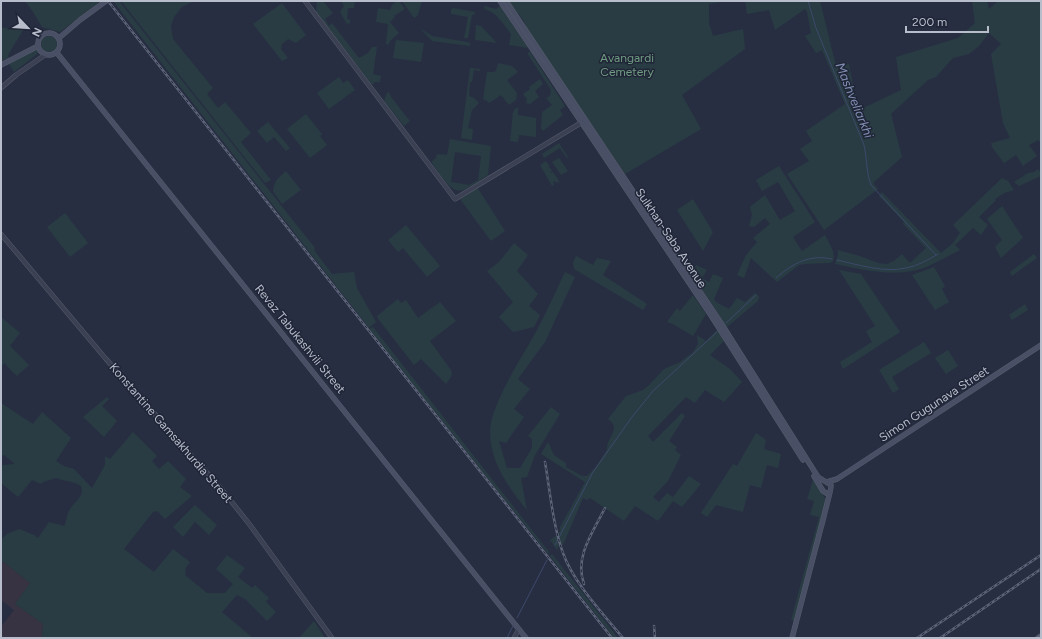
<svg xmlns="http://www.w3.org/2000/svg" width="1042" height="639" font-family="Figtree,sans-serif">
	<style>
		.medical { fill: #383343 }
		.green { fill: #293c43; fill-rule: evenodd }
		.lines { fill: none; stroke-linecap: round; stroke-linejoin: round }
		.stream { stroke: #3d496b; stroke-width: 1 }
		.tertiary-casing { stroke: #565c6c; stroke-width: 5 }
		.secondary-casing { stroke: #565c6c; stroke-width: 5.5 }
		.primary-casing { stroke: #454a5b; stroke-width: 6 }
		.tertiary { stroke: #3b4152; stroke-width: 4 }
		.secondary { stroke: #494f65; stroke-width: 4.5 }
		.primary { stroke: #596072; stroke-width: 5 }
		.rail-casing { stroke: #5d6479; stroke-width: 2.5 }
		.rail { stroke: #202637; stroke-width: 1; stroke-dasharray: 3; stroke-linecap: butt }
		.labels { text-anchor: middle; stroke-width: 3; stroke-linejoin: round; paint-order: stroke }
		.park-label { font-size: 12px; fill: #709c82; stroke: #202637 }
		.street-label { font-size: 12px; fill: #b8bdcc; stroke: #202637 }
		.water-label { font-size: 13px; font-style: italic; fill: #808eb2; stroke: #202637 }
	</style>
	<rect width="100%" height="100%" fill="#272e42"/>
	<path class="medical" d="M1,560L30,583L15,604L43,624L42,638H1V627L14,610L1,600Z"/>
	<path class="green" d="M25,1H96L98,3L60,32L42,27L33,12Z
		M113,1H119L315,248L314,250L332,274L354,272L357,288L376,322L369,328Z
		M121,1H194L182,7L174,17L171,26L173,39L213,88L207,94L218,108L225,102L251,133L241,142L271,180L265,183Z
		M317,1H323L333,13L325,19L329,26L332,23L359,58L368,53L372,47H377L373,74L381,76L380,82H375L372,85L316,12Z
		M341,1H355L354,8H348L347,19L350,20V23L347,24L340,12L344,6Z
		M397,1H399L405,9L394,16L395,17L390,22L399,33L390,41L388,45L386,44L388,24L376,22L378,8L390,10L392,5Z
		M402,1H422L418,15L414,18Z
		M508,1H726L709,4V23L713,36L743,29L745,49L682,95L701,129L625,174L527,31L524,21Z
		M745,1H820L836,66L849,64L854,91L861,109L901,90L896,57L958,38L975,23L972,1H987L989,9L998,1H1041V143L1038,140L1029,145L1037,156L1023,166L1016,155L1004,163L992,147L991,143L1010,138L1003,123L991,54L1001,44L989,33L979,46L969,54L953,58L936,77L928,80L891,114L902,157L873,183L878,189L824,230L787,174L809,161L800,149L812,141L806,131L845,104L822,50L816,53L805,36L811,33L807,12L805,9L775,30L769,10L747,14Z
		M282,3L306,35L296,43L288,39L282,44L281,49L288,58L282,61L253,24Z
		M485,6L496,9L500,6L528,48L509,45L511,34C504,25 496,11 484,9Z
		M453,8L475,12V14L472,15L468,38H464L468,17L451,14V10Z
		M476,25L481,26L497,43L475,40Z
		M25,27L8,55L9,58L1,61V28Z
		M420,28L432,36L467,42L470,43V46L432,41Z
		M41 44a8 8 0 1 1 16 0a8 8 0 1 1-16 0Z
		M396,40L424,43L421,62L393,58Z
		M35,49L38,51L37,54L14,72L9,64Z
		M530,52L565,106L560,110L563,115L543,131L541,128L542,112L552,105L546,98L550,96L551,90L527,53Z
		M498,63L512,66L518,72L507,80L517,93L516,100L509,105L501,95L489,103L487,101L483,99L487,72H493L496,71Z
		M470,68L480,69V71L474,70L472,82H470L469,96L474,98L479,103L472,110L468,128L473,129L472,140L461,138Z
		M339,77L343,83L348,80L355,90L329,109L317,93Z
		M540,79L543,84L535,91L539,97L530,104L526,103L527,99L523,94L530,89L529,87Z
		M389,92L391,97L410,121L404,126L384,101L387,93Z
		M518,107V115L536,118V137L519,135L518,142L510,141L513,112L515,109Z
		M306,114L322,134L320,136L327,145L310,158L287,129Z
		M268,122L290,148L286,151L274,137L267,143L257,131Z
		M450,139L491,146L488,175C480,180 471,187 463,190C451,195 437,170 431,162L436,158L437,154L447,155ZM455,152L481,156L478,180L469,185L451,182Z
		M559,143L568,157L567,158L560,148L544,158L542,154Z
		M559,158L568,171L561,175L552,162Z
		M546,161L550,167L548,168H550L552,171L550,172L551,173L553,172L559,181L563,179L557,183L555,181L553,182L554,185L552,186L540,165Z
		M779,166L815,222L793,237L802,251L825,235C829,244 836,251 833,261L830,263L805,264L799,265L777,282L751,258L744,278L737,275L746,255L757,242L753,238L770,224L765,218L754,227L749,226L752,215L750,207L765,195L780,220L795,211L778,182L762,191L756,180Z
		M1038,169L1041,173V176L1019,186L1014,182L1028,173L1034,172Z
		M286,171L301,190L282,204L273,191C274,181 279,177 286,171Z
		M1002,178L1008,181L1014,190L1004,193L995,199L996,200L979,217L988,225L981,235L973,228L955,245L960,250C947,256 935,264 921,269C892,277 863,270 835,264L838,255V250L860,256L878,263L887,264L894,261L902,254L910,263L926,248L903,224L904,222L879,196L882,192L941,253L953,243L960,233L953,225Z
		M477,187L505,231L491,241L460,199Z
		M693,199L713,232L703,251L677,210Z
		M1002,206L1023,238L1001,258L995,247L1002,240L987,219Z
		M65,213L88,243L70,257L47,227Z
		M406,225L440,266L427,277L403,248L398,252L388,240Z
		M514,243L528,255L517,271L538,294L529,306L540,315L534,327L513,332L499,317L513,302L487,271L499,262Z
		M1034,254L1037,258L1012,276L1010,272Z
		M576,256L593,265L597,258L611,261L603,275L647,304L643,310L574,269L573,263Z
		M696,265L707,270L702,278L709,282L713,274L723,278L714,299L716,302L729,309L737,298L745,302L755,293L759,296L758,301L727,327L692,274Z
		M934,267L945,286L942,289L949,302L935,310L912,275Z
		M839,270L861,274L900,332L843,369L840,362L872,342L866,331L875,326Z
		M565,272L575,277L545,342L518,379L530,389L514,409L524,417L506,443L499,441L507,468H520L532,448V439L528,436L551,407L560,414L535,455L527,477L521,478L527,510C508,487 490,462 490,431C491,403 523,356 537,330C547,311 556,291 565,272Z
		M693,295L706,314L693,336L673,324L667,322L677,308L680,311Z
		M398,299L401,303L406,300L418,318L440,302L456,321L430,341L451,370L452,375L446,384L421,359L414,365L379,320L377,316Z
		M1025,304L1028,310L1012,320L1009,315Z
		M1,317L20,333L10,346L29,365L17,376L4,363L1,367Z
		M373,327L549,552L548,554L369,329Z
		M717,330L725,340L710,355L730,369L742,382L724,402L705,390L695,403L686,397L648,436L653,442L682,413L685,416L669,441L677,447L675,450L681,455L668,481L653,497L659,502L667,493L673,497L689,476L701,484L682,507L673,501L658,521L635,506L624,521L590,498L587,500L583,498L563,545H559L557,550L550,540L554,537L556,536L560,531V527L585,482L541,454L548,442L554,455L566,463V467L582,476H587L595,468L607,450C606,440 617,432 613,424C612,422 610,421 608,419L626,396L643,390L650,384L664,369L680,362L693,352L698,344L697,335L706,341Z
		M924,342L931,353L892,377L899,389L893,393L879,370Z
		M948,350L958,366L946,374L935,358Z
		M107,397L109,399L102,406L117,421L104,437L83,417Z
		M1,403L33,424L42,412L71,438L56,461L64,466L74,469L92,488L105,465V456L110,459L133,432L157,456L152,461L159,469L168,461L186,479L180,487L192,496L165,519L157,511L153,512L124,549L154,572L173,549L190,562L185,569L186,573L185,575L207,593H225L233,584L216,569L227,555L245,568L238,577L252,588L255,585L269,598L266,602L276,612L267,621L245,599L237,595L222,612L253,638H42L43,624L15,604L30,583L1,560V540L7,534L19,529L34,535L38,538L49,522L64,526C67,521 66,516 69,511C74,501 85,498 81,486C72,480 65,482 56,478L43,482L41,484L32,480L18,497L1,483V467L3,465L15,464L4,455L1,456Z
		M756,433L766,440L764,449L781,454L778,468L767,465L761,488L750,485L743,512L716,505L707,517L701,513L733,464L737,466Z
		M813,480L825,498L826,502L795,621L791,620L819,517L810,515L814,501L807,499Z
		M195,505L217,525L209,535L195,522L183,537L173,527Z
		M552,554L618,638H614L550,556Z
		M314,621L325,638H299Z"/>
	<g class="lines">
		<path class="stream" d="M808,1L816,28L864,145C867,158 866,172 871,185L936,255
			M837,260C859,265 884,273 906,268C917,266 928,260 938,254
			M776,278C793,263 810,254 832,259
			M726,323L756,295
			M555,545L593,472L632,417L653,391L717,332
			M517,618L547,560
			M507,638L513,626"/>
		<g class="tertiary-casing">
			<path id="tertiary" d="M305,1L455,199L584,121
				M1,88L16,75L45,55
				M1,234L106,359L223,491L250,525L332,638
				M514,638L519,629"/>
		</g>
		<g class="secondary-casing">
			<path id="secondary" d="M500,1L712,317L803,460
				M506,1L721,323L818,477L831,485C832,488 825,510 824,516L792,638
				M38 44a11 11 0 1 1 22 0a11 11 0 1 1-22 0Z
				M59,38L80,20L106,1
				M57,53L526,638
				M1,65L38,46
				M814,476L823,491L826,493
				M827,482L837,479L1041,345"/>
		</g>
		<g class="primary-casing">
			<path id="primary" d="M1038,638L1041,636"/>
		</g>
		<use href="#tertiary" class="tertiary"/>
		<use href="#secondary" class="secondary"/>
		<use href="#primary" class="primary"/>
		<g class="rail-casing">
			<path id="rail" d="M108,1L612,638
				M545,462C550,491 553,526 563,553C573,582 603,614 623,638
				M584,584C574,557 593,532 605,508
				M654,626L655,638
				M917,638L1041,555
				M940,638L1041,569"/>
		</g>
		<use href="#rail" class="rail"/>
	</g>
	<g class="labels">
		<g class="park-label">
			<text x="627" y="62">Avangardi<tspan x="627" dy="14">Cemetery</tspan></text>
		</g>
		<g class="street-label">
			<text transform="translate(671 238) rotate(56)" y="4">Sulkhan-Saba Avenue</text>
			<text transform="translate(300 339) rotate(51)" y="4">Revaz Tabukashvili Street</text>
			<text transform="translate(934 404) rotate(-33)" y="4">Simon Gugunava Street</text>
			<text transform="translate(171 433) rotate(49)" y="4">Konstantine Gamsakhurdia Street</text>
		</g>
		<g class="water-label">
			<text transform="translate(855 100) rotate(68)" y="5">Mashveliarkhi</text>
		</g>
	</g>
	<rect width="1042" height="639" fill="none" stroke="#b8bdcc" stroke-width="4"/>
	<g transform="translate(28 28) rotate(115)" stroke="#202637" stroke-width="3" paint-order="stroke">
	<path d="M0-3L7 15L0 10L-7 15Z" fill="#b8bdcc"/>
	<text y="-6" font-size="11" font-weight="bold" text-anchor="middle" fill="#b8bdcc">N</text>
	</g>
	<path d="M906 26v6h82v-6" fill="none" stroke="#b8bdcc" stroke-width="2"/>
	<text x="912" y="26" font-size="12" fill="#b8bdcc" stroke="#202637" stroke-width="3" paint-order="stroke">200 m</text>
</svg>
